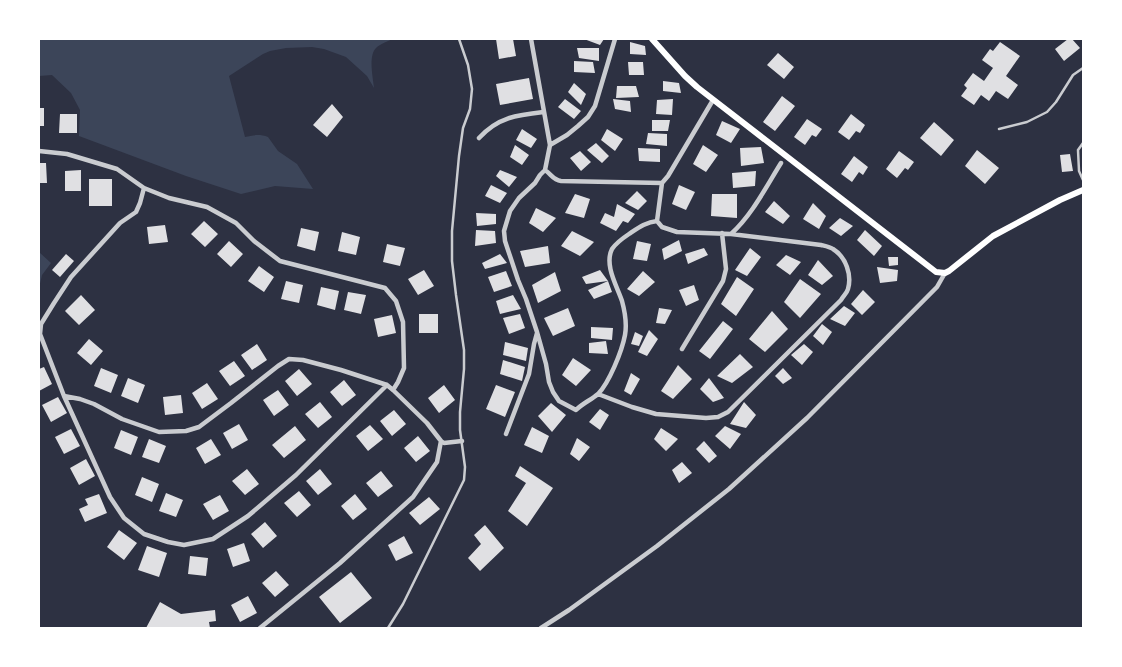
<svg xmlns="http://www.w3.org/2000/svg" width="1122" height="667" font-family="'Times New Roman',serif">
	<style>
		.green { fill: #3c4559 }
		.building { fill: #e0e0e3 }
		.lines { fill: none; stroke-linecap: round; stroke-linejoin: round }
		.service { stroke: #caccd0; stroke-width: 2.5 }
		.minor { stroke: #caccd0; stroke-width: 4.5 }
		.secondary { stroke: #fff; stroke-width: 6 }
	</style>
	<rect width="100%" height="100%" fill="#2d3142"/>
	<path class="green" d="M39,39H393C388,41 380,44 376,48C368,56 373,78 374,88L367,76L346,57L324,49L312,47L286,48L270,51L263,54L229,76L245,137C253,135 260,134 268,137L278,151L297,164L313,189L275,186L241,194L186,176L79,136L80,110L71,93L52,75L39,76Z
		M39,252L51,263L42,275L39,288Z"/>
	<path class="building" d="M496,39H513L516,56L499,59Z
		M584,39H604L600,45Z
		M1068,39H1072L1080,48L1064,61L1055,49Z
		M630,42L645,46L646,55L630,54Z
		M1000,42L1020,56L1006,76L1018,85L1008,99L996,91L989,101L981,95L974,105L961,96L967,88L964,85L973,73L984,81L993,68L982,60L990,49L993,51Z
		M577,48H599V61L579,58Z
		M778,53L794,67L784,79L767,65Z
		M574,61L593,62L595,73L574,72Z
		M628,62H643L644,75H629Z
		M529,78L533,99L500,105L496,84Z
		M663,81L679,83L681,93L663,91Z
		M574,83L586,94L581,105L568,92Z
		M617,86H636L639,97L616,98Z
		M782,96L795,106L775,131L763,122Z
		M565,99L581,111L574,119L558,107Z
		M613,99L630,101L631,112L615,109Z
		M673,99L672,115L656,114L657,100Z
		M332,104L343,117L327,137L313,125Z
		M39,108H44V126H39Z
		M60,114H77V133H59Z
		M851,114L865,125L860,133L856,131L849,140L838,132Z
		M807,119L822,129L816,137L812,135L805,145L794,137Z
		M652,120H670L668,131H652Z
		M722,121L740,129L731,143L716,135Z
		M934,122L954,140L941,156L920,138Z
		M522,129L537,139L531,148L516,140Z
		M607,129L623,139L615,151L601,140Z
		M648,133L667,134V146L646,144Z
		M596,143L609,156L602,163L587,150Z
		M515,145L529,155L522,165L510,157Z
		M703,145L718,155L706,172L693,164Z
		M761,147L764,163L741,166L740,148Z
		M638,148L660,149V162L639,161Z
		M977,150L999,168L985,184L965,166Z
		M580,151L591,162L581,171L570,158Z
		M899,151L914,162L908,170L905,168L897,178L886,169Z
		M1070,154L1073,171L1062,172L1060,155Z
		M854,156L868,167L863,175L859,172L852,182L841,174Z
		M39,163H46L47,183H39Z
		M81,170V191H65V171Z
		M500,170L517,177L509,187L496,176Z
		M756,171L755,186L733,188L732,173Z
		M89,179H112V206H89Z
		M491,185L507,193L500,203L485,196Z
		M679,185L695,192L686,210L672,204Z
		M637,191L647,201L638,210L625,203Z
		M575,194L590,199L584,218L565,213Z
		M712,194H737V218L711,216Z
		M774,201L790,216L783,224L765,212Z
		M813,203L826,216L819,229L803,219Z
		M617,204L635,214L628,223L623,221L616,231L600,223L605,213L614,217Z
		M536,208L556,218L543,232L529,223Z
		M476,213L496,214V224L477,226Z
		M840,218L853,226L841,236L829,228Z
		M204,221L218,234L205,247L191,234Z
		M165,225L168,242L149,244L147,227Z
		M301,228L319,232L315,251L297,246Z
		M476,230L495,231L496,243L475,246Z
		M865,230L882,246L874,256L857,240Z
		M572,231L594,242L580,256L561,246Z
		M342,232L360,237L356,255L338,251Z
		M679,240L682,251L664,260L662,249Z
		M229,241L243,254L231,267L217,254Z
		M637,241L651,244L647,261L633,259Z
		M387,244L405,248L400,266L383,262Z
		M548,246L550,263L525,267L520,251Z
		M704,248L708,255L688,264L685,254Z
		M750,248L761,257L747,276L735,270Z
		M66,254L74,261L60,277L52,270Z
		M500,254L507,263L485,269L482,263Z
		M786,255L801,262L790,275L776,265Z
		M888,257H898V265L889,266Z
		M818,260L833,276L822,285L808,275Z
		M259,266L274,277L264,292L248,281Z
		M877,267L898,270L897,281L880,283Z
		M424,270L434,286L418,295L408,279Z
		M600,270L608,281L586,284L582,277Z
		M506,271L512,286L494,292L488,277Z
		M643,271L655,282L639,296L627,289Z
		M555,272L561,291L538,303L532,285Z
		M737,277L754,289L736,316L721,304Z
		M800,279L821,294L800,318L784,302Z
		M286,281L303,285L299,303L281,299Z
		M608,281L612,292L594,299L588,290Z
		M694,285L699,300L686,306L679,290Z
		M321,287L339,291L335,310L317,305Z
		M863,290L875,302L862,315L851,304Z
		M348,292L366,295L361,314L344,310Z
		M81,295L95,310L79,325L65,311Z
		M513,295L521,309L500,314L496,301Z
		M844,306L855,313L845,326L830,319Z
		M568,308L575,326L553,336L544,318Z
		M659,308L672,310L665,324L656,323Z
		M772,311L788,329L765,352L749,339Z
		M419,314H438V333H419Z
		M520,314L525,328L509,334L503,318Z
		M392,315L396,333L378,337L374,319Z
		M723,321L733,329L710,359L699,351Z
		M822,324L832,332L823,345L813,336Z
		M591,327L613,328L612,340L591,338Z
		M649,330L658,339L647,356L638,352Z
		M635,332L643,336L639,346L631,344Z
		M89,339L103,351L91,365L77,353Z
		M606,341L608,354L589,353V343Z
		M505,342L528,348L526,361L503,355Z
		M257,344L267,360L252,370L241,355Z
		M804,344L813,352L802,365L791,355Z
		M740,354L753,367L732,383L717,376Z
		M573,358L591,370L576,386L562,375Z
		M503,360L525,367L522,381L500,374Z
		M234,361L245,376L230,386L219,371Z
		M678,365L692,379L673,399L661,391Z
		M44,367L52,384L39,391V369Z
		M101,368L118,375L111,393L94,386Z
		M783,368L792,378L783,384L775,376Z
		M299,369L312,384L297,396L285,381Z
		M631,373L640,379L631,395L624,391Z
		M128,378L145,385L138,403L121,396Z
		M709,378L724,398L713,402L700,389Z
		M344,380L356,395L342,406L330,392Z
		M207,383L218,399L202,409L192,393Z
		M444,385L455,400L439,413L428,398Z
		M496,385L515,392L505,417L486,409Z
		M278,390L289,405L274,416L263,400Z
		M181,395L183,413L165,415L163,397Z
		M58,397L67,413L51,422L42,405Z
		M320,402L332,417L318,428L305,414Z
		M744,402L756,415L746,428L730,424Z
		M551,403L566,415L552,432L538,416Z
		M600,409L609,415L600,430L589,422Z
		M394,410L406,424L392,436L380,421Z
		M239,424L248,440L232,449L223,433Z
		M370,425L383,439L368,451L356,436Z
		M295,426L306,440L284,458L272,445Z
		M725,426L741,434L730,449L715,436Z
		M532,427L549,436L542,453L524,445Z
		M661,428L678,439L666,451L654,439Z
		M71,429L80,446L64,454L55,437Z
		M121,430L138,437L131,455L114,448Z
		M418,436L430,451L416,462L404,448Z
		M577,438L590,447L579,461L570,454Z
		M149,439L166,446L159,463L142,457Z
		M211,439L221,455L205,464L196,448Z
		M704,441L717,456L709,463L696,449Z
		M86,459L95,476L79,485L70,468Z
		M682,462L692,473L679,483L672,470Z
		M520,466L553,488L527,526L508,511L526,483L515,476Z
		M247,469L259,484L245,495L232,481Z
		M320,469L332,484L318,495L306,481Z
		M381,471L393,486L378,497L366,483Z
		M142,477L159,484L152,502L135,495Z
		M299,491L311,505L297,517L284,503Z
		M166,493L183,500L176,517L159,511Z
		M99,494L107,513L85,522L79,509L88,505L85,499Z
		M355,494L367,509L353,520L341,506Z
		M220,495L229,511L213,520L203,504Z
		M429,497L440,509L420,525L409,513Z
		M265,522L277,536L263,548L251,534Z
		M485,525L504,548L480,571L468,558L481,544L474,535Z
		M119,530L137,543L124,560L107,547Z
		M404,536L413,553L396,561L388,545Z
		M244,543L250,561L233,567L227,549Z
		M147,546L167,553L159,577L138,570Z
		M190,556L208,558L206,576L188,574Z
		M276,571L289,585L275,597L262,583Z
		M351,572L372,598L340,623L319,597Z
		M248,596L257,613L240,622L231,605Z
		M160,602L181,614L215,610L216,621L209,622L210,628H146Z"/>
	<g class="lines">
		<path class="service" d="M999,129L1027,122L1047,112L1056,102L1073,75L1083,68
			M1083,143L1078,150L1079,171L1083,180
			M388,628L403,604L464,480L465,467L460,430V412L464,369V350L456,295L452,261V231L459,156L463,128L470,109L472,89L468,65L459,39"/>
		<path class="minor" d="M531,39L550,145L545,170L540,175L535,183L519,198L510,211L504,231L505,241L518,280L526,299L537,332L546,364L549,382L553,392L559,401L576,410C583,403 591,400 598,394C609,383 622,351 625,335C627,324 625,312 622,301C617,286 604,265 612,249C616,243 623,238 629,234C638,228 646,222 657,221L662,183
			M479,138C498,117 517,115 544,112
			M550,145L567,135L578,126L588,117L595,106L615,39
			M39,151L67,154L117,169L144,188L169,198L207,207L236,223L254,241L280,261L385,288L396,301L403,322L404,368L398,382L393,390
			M545,170C552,175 553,180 561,181L662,183L668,176L713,100
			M657,221L662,227L677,232L731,234C752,215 766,187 781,163
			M682,349L723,281L726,269L722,233
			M387,385L296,475L248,516L213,539L184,545L168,542L144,534L124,518L110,497L64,396L80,399L94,404L122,419L159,432L186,431L199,427L231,403L278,366L289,359L303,360L341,370L387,385L393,390L427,423L441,441L444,443L462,441
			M598,394L632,407L656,414L706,418L718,417L728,412L841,300C843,296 847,293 848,289C852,275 846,257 833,249C830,247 825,246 821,245L731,234
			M64,396L40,334L41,324L54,303L71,277L120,223L136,212L140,203L144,188
			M506,434L529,374L534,344L537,333
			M260,628L340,563L413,497L437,462L441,441
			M541,628L569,610L657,546L729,489L807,418L937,287L945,273"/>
		<path class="secondary" d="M652,39L685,76L697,87L936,272L945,273L949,271L993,236L1060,200L1083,190"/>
	</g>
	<rect width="1122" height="667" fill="none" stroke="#ffffff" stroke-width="80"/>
</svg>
